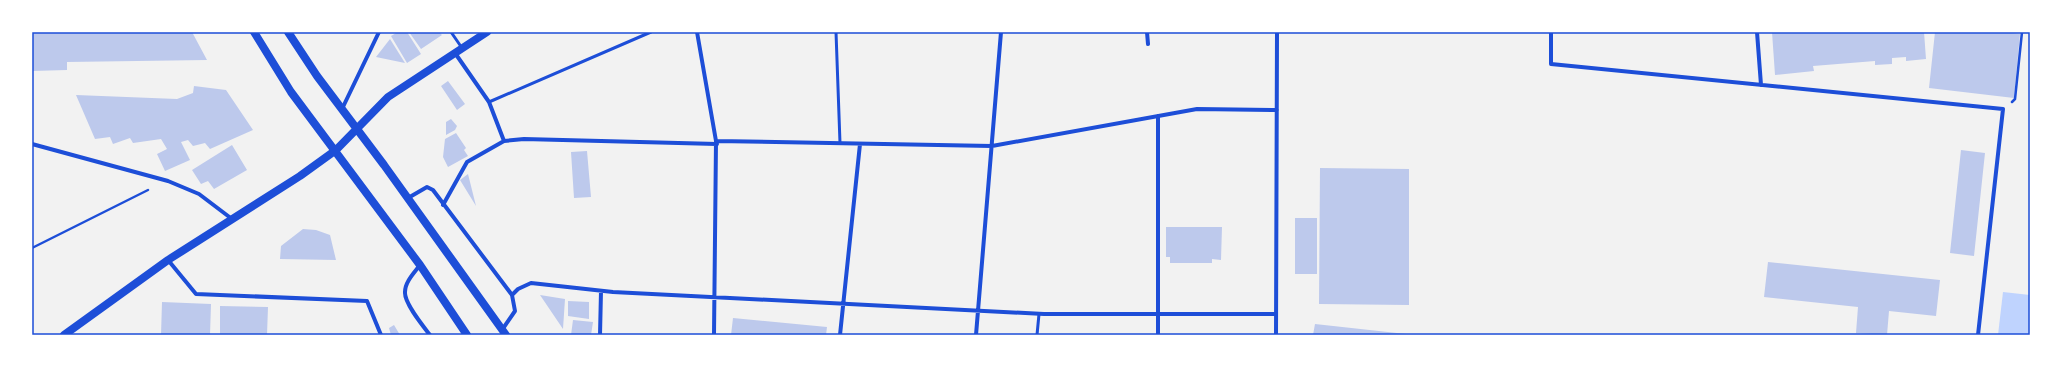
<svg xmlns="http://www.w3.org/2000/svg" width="2062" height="367" font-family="Arial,sans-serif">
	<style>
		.water { fill: #bfd3fe }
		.building { fill: #bdc9ec }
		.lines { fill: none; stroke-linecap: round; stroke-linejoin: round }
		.path { stroke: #1d4ed8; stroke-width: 2.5 }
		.service { stroke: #1d4ed8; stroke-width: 3 }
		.minor { stroke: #1d4ed8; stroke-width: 4 }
		.secondary { stroke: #1d4ed8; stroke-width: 8 }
		.neatline { fill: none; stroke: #1d4ed8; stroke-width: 1.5 }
	</style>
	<rect width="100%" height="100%" fill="#f2f2f2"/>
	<path class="water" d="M2003,292L2030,295V335H1998Z"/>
	<path class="building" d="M32,32H192L207,60L67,62V70L32,71Z
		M398,32H407L421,54L407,63L391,36Z
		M409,32H439L442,35L421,49Z
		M1772,32H1924L1926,59L1906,61V57L1892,58V64L1875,65V61L1813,66L1814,71L1775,75Z
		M1935,32H2004L2020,34L2014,98L1929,88Z
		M390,39L405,63L376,57Z
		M448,81L465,104L457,110L441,86Z
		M194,86L226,90L253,130L210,149L205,143L193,146L188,140L181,142L190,160L165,171L157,154L167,149L161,139L133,143L130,138L113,144L110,137L95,139L76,95L177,99L193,93Z
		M451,119L457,126L455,130L446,135V122Z
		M456,133L466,148L464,150L468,156L448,167L443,157L445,139Z
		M232,145L247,170L214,189L208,181L201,184L192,170Z
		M1961,150L1985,153L1974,256L1950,253Z
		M587,151L591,197L574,198L571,152Z
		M1320,168L1409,169V305L1319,304Z
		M468,174L476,206L460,180Z
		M1295,218H1317V274H1295Z
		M1166,227H1222L1221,260L1212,259V263H1170V257H1166Z
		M303,229L316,230L330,235L336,260L280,259L281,246Z
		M1768,262L1940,280L1936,316L1889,311L1887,335L1856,333L1858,307L1764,297Z
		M540,295L565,299L563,329Z
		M568,301L589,302V319L568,316Z
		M162,302L211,304L210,335H161Z
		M220,306L268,307L267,335H220Z
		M733,318L827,327L826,335H731Z
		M573,320L593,322L591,335H571Z
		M1315,324L1406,334V335H1313Z
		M394,325L400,335H391L389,328Z"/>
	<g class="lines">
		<path class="path" d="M2012,102L2015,99L2022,32
			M32,248L148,190"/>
		<path class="service" d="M451,32L462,48
			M836,32L840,143
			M489,102L651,32
			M1037,335L1039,314"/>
		<path class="minor" d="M697,32L716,141L714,335
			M1147,32L1148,44
			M1551,32V64L2003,109L1978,335
			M1757,32L1761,85
			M455,53L489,102L504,141
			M342,109L379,32
			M716,141L992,146L1197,109L1277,110
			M32,144L168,181L199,194L232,219
			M408,198L427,187L433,190L512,295L515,311L502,330
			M443,205L467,162L504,141L524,139L717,144
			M168,260L196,294L367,301L381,335
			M420,265C414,273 405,282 405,292C404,303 423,326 430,335
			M512,295L518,289L531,283L613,292L1044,314H1276
			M600,335L601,291
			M840,335L860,144
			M976,335L1001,32
			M1158,335V116
			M1276,335L1277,32"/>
		<path class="secondary" d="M254,32L291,92L420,265L467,335
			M288,32L317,76L384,165L506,335
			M64,335L168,260L300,176L336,150L388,97L487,32"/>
	</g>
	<rect width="2062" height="367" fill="none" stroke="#ffffff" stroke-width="66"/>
	<rect x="33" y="33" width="1996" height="301" class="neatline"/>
</svg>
